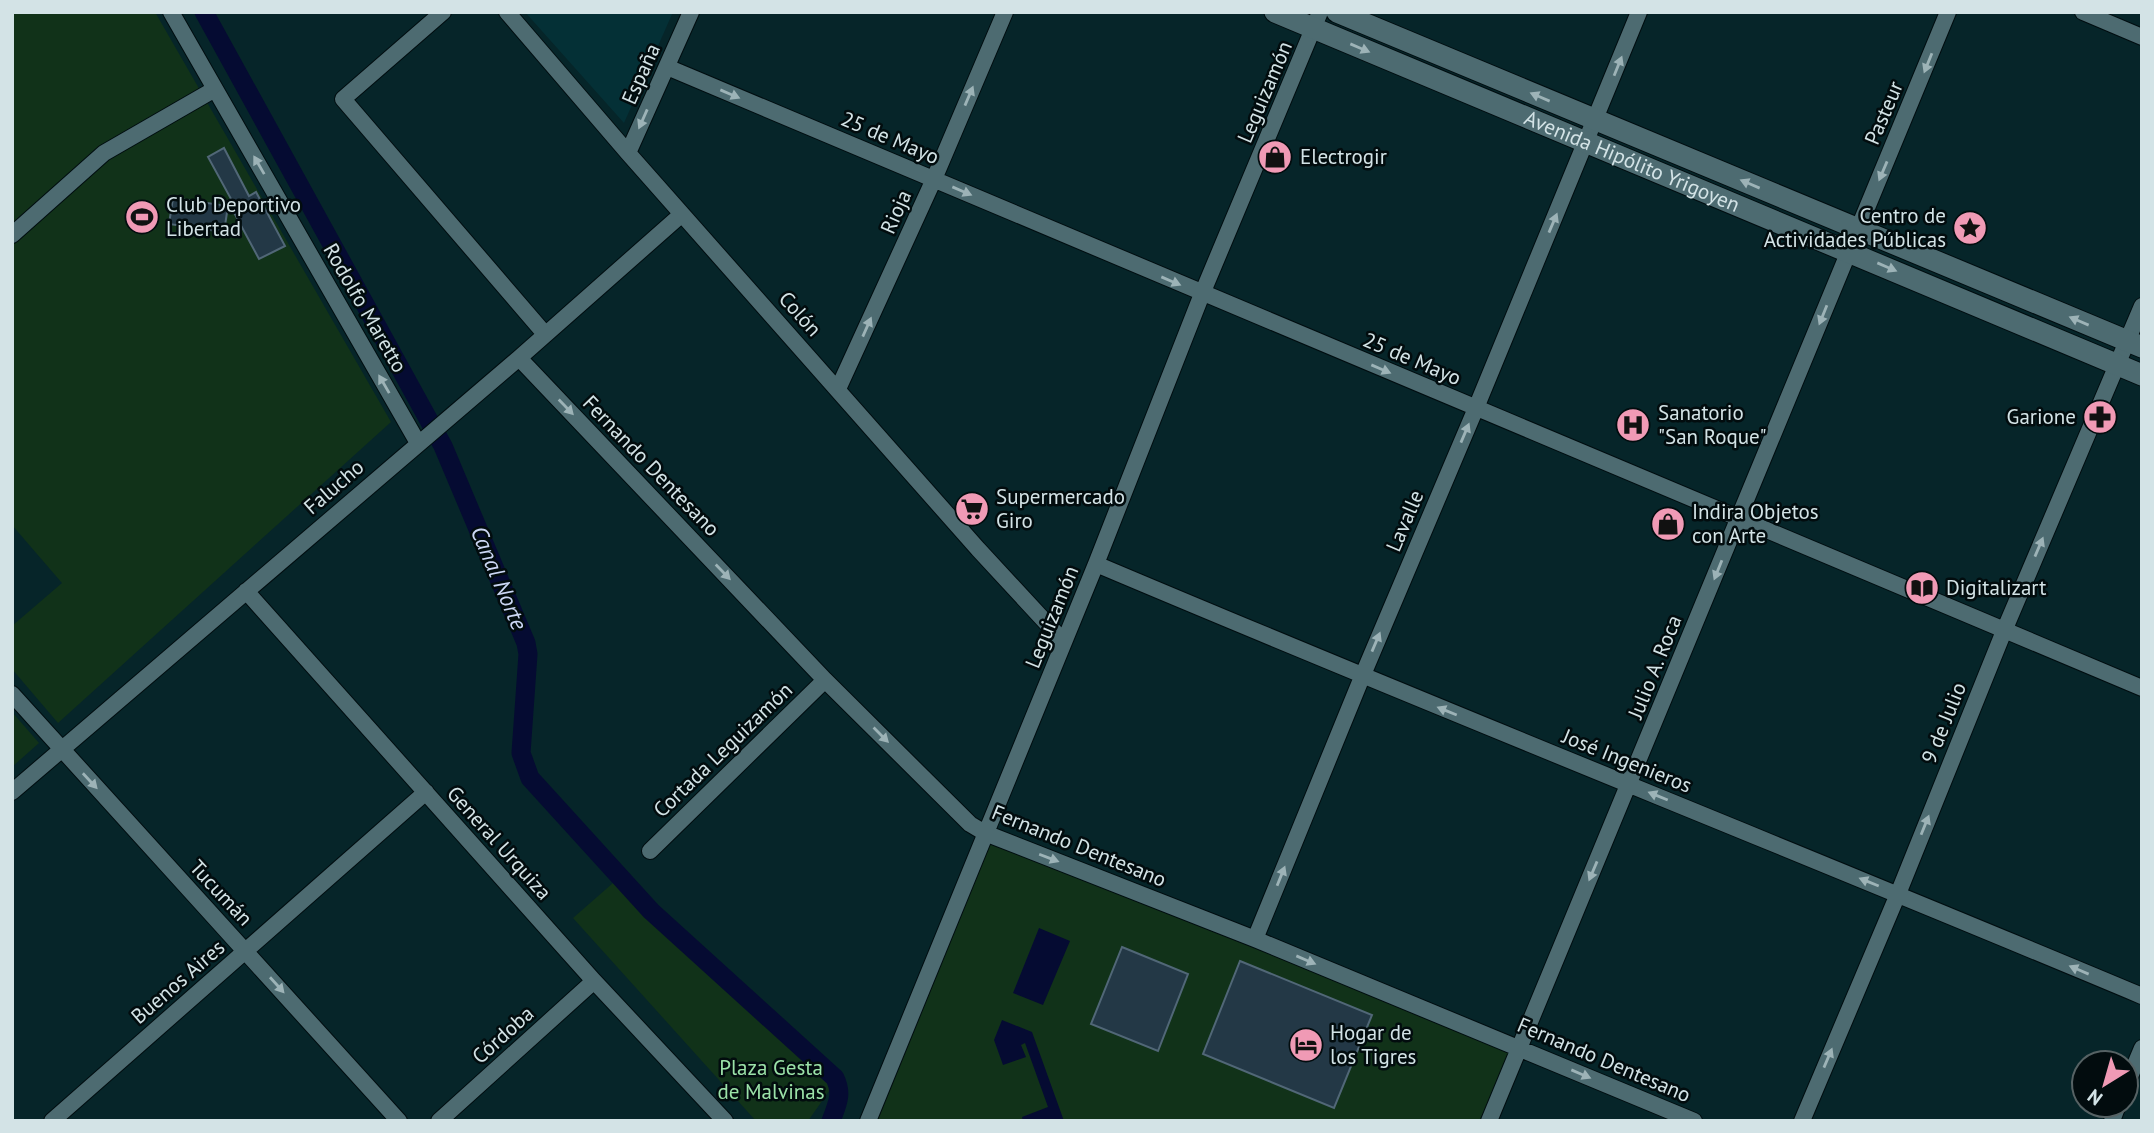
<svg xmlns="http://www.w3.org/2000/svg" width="2154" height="1133" font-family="'PT Sans',sans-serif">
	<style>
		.built { fill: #043036 }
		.green { fill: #113219 }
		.water { fill: #050b32 }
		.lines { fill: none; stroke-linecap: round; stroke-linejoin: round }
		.canal { stroke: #050b32; stroke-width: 19 }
		.building { fill: #233846; stroke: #516777; stroke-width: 2 }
		.street-casing { stroke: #000d10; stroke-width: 18 }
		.secondary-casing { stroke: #000d10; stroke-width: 23 }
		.street { stroke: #4d6b71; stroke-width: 16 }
		.secondary { stroke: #4d6b71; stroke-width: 21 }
		.oneway { fill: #9db3b7 }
		.labels { text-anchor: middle; stroke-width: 5; stroke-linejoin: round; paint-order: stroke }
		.street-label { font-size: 21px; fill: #d3e3e6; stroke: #020c0e }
		.poi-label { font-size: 21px; fill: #d3e3e6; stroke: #020c0e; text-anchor: start }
		.park-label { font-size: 21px; fill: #9be2a8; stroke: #020c0e }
		.water-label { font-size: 23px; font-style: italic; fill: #ccd7f5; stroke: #020c0e }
	</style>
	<rect width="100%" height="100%" fill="#062529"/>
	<path class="built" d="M525,12H673L624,123Z"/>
	<path class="green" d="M12,12H155L391,422L58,723L12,669V626L62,583L12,525Z
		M12,712L39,743L12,767Z
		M985,833L1518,1048L1489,1121H868Z
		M613,883L834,1084L808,1121H756L573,918Z"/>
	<path class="water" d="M1039,928L1070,941L1043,1005L1013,993Z
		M1002,1020L1032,1032L1064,1121L1058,1119L1023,1121L1022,1117L1048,1107L1025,1043L1021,1045L1026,1057L1003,1065L994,1040Z"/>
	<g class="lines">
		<path class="canal" d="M204,12L443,446L526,643L528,654L521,753L530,778L651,911L835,1078C843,1095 837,1104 831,1121"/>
	</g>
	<path class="building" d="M224,148L249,196L256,192L285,246L259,259L231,207L236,208L208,157Z
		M173,198L228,206L224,232L169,224Z
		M1122,947L1188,974L1158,1051L1091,1024Z
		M1240,961L1372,1015L1334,1108L1203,1054Z"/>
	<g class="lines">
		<g class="street-casing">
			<path id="street" d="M171,12L418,443
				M443,12L343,99L545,334
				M507,12L628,153L978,549L1064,642
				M2083,12L2142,37
				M667,67L2142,688
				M628,153L691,12
				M12,235L104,153L215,89
				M519,358L825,680L970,824L985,833L1255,939L1694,1121
				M838,389L934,179L1005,12
				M1096,564C1443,711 1794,850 2142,996
				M246,591L594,981L725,1121
				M12,694L399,1121
				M12,792L519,358L682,214
				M650,851L825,680
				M1255,939L1362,677L1476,408L1639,12
				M2126,1086L2142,1048
				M52,1121L426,792
				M439,1121L594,981
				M868,1121L1096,564L1202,294L1320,12
				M1489,1121L1948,12
				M1802,1121L1898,894L2004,631L2142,306
				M2112,1121L2118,1105"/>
		</g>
		<g class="secondary-casing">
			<g id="secondary">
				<path id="s1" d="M1275,12L2142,375"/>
				<path d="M1337,12L2142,347"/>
			</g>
		</g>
		<use href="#street" class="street"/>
		<use href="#secondary" class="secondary"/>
	</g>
	<defs><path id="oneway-solid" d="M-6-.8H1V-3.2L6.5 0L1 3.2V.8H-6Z" transform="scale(1.75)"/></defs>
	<g class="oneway">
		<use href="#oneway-solid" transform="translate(1360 48) rotate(23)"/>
		<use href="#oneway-solid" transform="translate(1928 63) rotate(112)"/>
		<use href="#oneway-solid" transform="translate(1618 66) rotate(-68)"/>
		<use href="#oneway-solid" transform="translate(730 94) rotate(23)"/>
		<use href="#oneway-solid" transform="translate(969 96) rotate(-67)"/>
		<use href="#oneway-solid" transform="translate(1540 97) rotate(-157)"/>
		<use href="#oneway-solid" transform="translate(643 119) rotate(114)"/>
		<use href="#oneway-solid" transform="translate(259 165) rotate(-120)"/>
		<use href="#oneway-solid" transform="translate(1883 171) rotate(113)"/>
		<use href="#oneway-solid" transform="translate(1750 184) rotate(-157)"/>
		<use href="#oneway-solid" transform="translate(962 191) rotate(23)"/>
		<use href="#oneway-solid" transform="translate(1553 223) rotate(-67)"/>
		<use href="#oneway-solid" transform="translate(1887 267) rotate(23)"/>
		<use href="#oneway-solid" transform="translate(1171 281) rotate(23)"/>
		<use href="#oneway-solid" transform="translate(1823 315) rotate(112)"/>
		<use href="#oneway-solid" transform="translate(2079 321) rotate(-157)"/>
		<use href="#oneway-solid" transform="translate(867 327) rotate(-66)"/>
		<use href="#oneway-solid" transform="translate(1381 369) rotate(23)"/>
		<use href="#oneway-solid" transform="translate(384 384) rotate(-120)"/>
		<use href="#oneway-solid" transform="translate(566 407) rotate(46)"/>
		<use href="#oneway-solid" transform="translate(1465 433) rotate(-67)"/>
		<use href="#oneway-solid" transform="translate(2039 547) rotate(-67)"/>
		<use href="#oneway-solid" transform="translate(1718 570) rotate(112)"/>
		<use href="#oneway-solid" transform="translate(723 572) rotate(46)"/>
		<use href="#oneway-solid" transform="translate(1376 642) rotate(-67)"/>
		<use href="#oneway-solid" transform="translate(1447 711) rotate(-158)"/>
		<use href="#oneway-solid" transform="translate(881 735) rotate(45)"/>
		<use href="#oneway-solid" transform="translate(90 781) rotate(47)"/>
		<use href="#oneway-solid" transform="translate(1658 796) rotate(-158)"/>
		<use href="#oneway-solid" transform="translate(1925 825) rotate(-68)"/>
		<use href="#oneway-solid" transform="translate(1049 858) rotate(21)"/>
		<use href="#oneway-solid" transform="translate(1593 871) rotate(113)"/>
		<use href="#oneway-solid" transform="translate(1281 876) rotate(-68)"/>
		<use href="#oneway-solid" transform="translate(1869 882) rotate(-158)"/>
		<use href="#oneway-solid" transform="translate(1306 960) rotate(23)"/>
		<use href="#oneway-solid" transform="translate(2079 970) rotate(-157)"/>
		<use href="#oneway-solid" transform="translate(277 985) rotate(48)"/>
		<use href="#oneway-solid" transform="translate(1828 1058) rotate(-67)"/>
		<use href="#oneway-solid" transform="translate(1581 1074) rotate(23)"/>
	</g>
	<defs>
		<g id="shop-disc" transform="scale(1.75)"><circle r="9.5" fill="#f09ab5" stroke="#020c0e"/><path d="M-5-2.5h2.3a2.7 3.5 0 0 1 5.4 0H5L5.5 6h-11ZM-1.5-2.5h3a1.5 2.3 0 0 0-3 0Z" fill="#111"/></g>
		<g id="stadium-disc" transform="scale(1.75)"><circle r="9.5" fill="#f09ab5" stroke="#020c0e"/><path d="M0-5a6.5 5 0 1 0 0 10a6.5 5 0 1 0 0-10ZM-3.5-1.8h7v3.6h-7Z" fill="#111"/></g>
		<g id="sight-disc" transform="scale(1.75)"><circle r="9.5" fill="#f09ab5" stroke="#020c0e"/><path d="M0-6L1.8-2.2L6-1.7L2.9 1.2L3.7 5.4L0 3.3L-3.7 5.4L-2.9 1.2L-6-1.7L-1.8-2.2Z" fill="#111"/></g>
		<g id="pharmacy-disc" transform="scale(1.75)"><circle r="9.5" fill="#f09ab5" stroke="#020c0e"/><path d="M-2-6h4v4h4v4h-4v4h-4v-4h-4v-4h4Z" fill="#111"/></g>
		<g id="hospital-disc" transform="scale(1.75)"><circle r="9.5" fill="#f09ab5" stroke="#020c0e"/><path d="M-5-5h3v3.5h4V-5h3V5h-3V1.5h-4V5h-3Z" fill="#111"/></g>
		<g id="supermarket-disc" transform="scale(1.75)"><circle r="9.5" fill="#f09ab5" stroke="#020c0e"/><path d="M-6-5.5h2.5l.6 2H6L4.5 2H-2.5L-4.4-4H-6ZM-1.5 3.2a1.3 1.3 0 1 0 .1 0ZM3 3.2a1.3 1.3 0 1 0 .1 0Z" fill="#111"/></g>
		<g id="library-disc" transform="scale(1.75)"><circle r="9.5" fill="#f09ab5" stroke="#020c0e"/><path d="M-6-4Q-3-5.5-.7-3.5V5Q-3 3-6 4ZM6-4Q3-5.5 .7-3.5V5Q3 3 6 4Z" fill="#111"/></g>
		<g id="hotel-disc" transform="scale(1.75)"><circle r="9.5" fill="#f09ab5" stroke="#020c0e"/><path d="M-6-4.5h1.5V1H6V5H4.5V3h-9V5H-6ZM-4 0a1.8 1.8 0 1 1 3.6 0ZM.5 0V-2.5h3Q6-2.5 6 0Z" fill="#111"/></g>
	</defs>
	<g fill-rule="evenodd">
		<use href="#shop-disc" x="1275" y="157"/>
		<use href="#stadium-disc" x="142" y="217"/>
		<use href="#sight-disc" x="1970" y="228"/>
		<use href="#pharmacy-disc" x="2100" y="417"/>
		<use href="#hospital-disc" x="1633" y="425"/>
		<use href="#supermarket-disc" x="972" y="509"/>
		<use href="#shop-disc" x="1668" y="524"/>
		<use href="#library-disc" x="1922" y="588"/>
		<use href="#hotel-disc" x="1306" y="1045"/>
	</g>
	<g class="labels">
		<g class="street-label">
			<text transform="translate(641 74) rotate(-66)" y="7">España</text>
			<text transform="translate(1265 92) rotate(-67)" y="7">Leguizamón</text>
			<text transform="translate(1884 113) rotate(-67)" y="7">Pasteur</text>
			<text transform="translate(890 138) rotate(23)" y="7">25 de Mayo</text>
			<text dy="7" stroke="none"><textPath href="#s1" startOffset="387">Avenida Hipólito Yrigoyen</textPath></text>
			<text transform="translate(896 212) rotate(-66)" y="7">Rioja</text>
			<text transform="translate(365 308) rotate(60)" y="7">Rodolfo Maretto</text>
			<text transform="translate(800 314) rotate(48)" y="7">Colón</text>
			<text transform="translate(1412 359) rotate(23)" y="7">25 de Mayo</text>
			<text transform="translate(651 466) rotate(46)" y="7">Fernando Dentesano</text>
			<text transform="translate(334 487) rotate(-41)" y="7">Falucho</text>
			<text transform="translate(1405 521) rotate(-67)" y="7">Lavalle</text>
			<text transform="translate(1052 617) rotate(-68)" y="7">Leguizamón</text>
			<text transform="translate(1655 667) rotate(-68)" y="7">Julio A. Roca</text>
			<text transform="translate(1944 723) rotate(-68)" y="7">9 de Julio</text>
			<text transform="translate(723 750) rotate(-44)" y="7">Cortada Leguizamón</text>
			<text transform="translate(1627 761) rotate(22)" y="7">José Ingenieros</text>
			<text transform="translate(499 843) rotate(48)" y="7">General Urquiza</text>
			<text transform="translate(1079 846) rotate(22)" y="7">Fernando Dentesano</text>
			<text transform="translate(221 893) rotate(47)" y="7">Tucumán</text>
			<text transform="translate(178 982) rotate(-41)" y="7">Buenos Aires</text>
			<text transform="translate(503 1035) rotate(-42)" y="7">Córdoba</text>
			<text transform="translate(1604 1060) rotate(23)" y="7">Fernando Dentesano</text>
		</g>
		<g class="poi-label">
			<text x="1300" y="164">Electrogir</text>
			<text x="166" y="212">Club Deportivo<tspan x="166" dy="24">Libertad</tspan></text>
			<text x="1946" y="223" text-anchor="end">Centro de<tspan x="1946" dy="24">Actividades Públicas</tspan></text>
			<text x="1658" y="420">Sanatorio<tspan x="1658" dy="24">"San Roque"</tspan></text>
			<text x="2076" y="424" text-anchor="end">Garione</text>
			<text x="996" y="504">Supermercado<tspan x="996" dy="24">Giro</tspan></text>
			<text x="1692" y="519">Indira Objetos<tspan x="1692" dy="24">con Arte</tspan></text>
			<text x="1946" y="595">Digitalizart</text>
			<text x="1330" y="1040">Hogar de<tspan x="1330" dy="24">los Tigres</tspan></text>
		</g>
		<g class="park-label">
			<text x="771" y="1075">Plaza Gesta<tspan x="771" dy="24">de Malvinas</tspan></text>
		</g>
		<g class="water-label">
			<text transform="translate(499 578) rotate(67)" y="8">Canal Norte</text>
		</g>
	</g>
	<rect width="2154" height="1133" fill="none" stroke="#d3e3e6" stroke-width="28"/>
	<g transform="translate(2105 1084) rotate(217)"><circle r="33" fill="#020c0e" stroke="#566264" stroke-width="2"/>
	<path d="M0-5L12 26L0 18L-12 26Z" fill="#f09ab5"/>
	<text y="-10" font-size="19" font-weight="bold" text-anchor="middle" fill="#d3e3e6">N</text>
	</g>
</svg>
